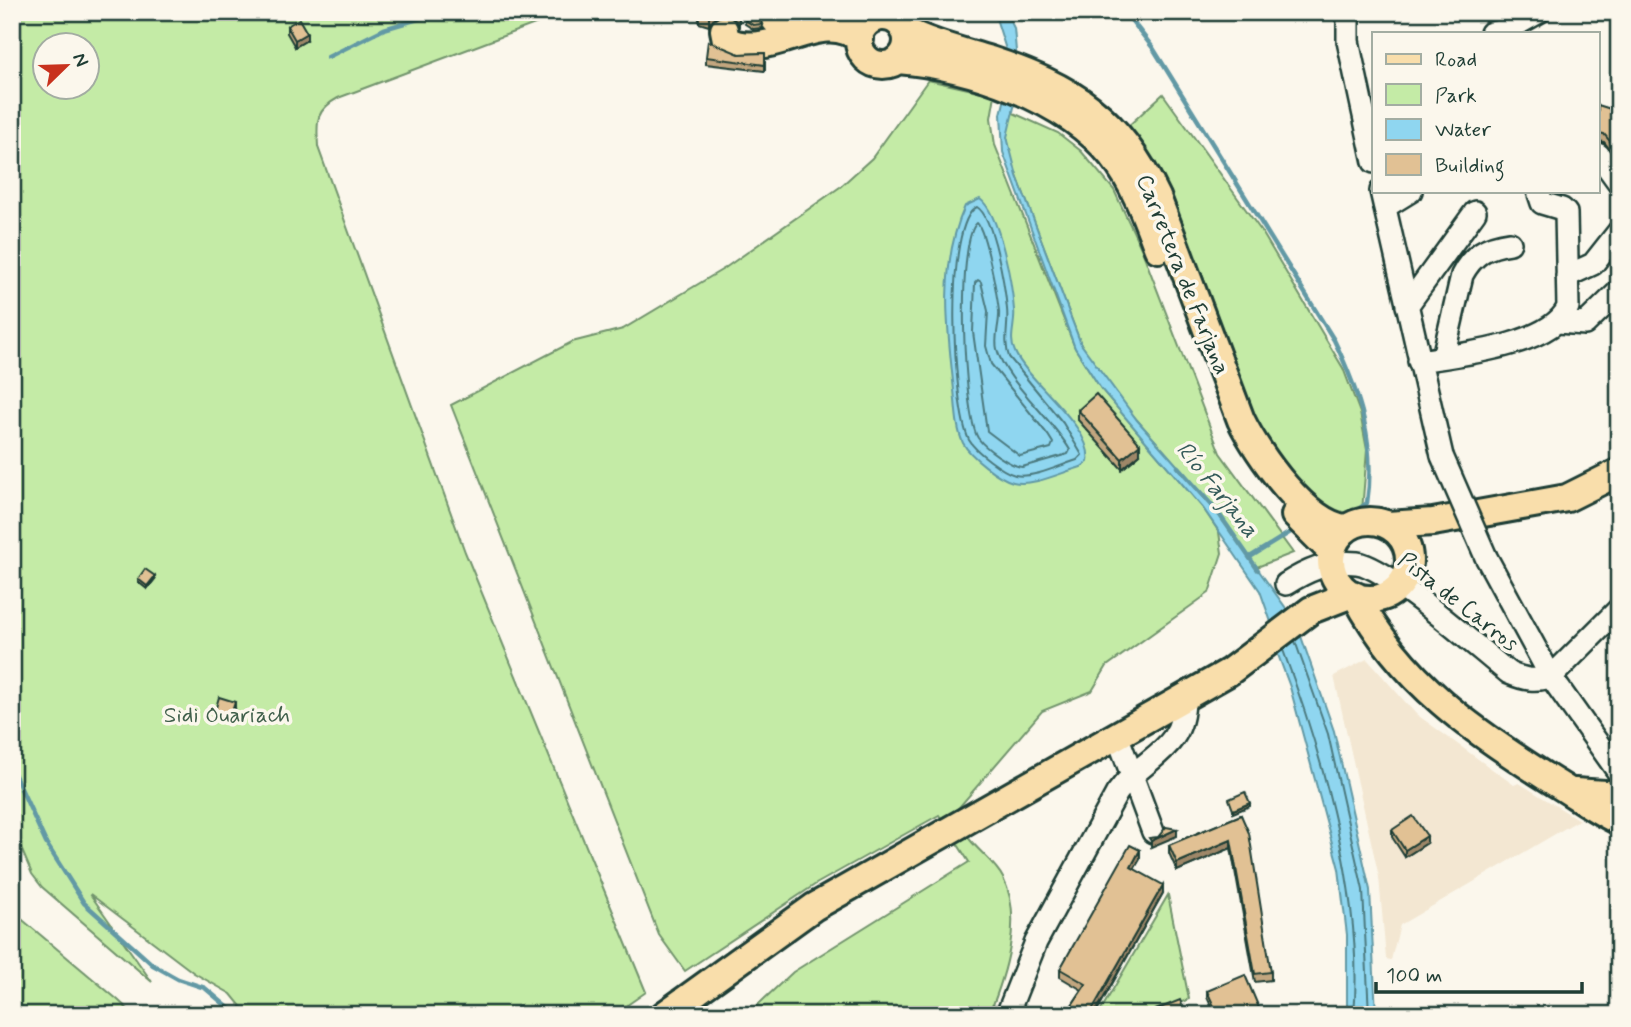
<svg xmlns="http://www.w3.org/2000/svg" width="1631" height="1027" font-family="Mynerve,sans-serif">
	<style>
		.built { fill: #f3e7d2 }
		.green { fill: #c4eba6; stroke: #72946d; stroke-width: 2; fill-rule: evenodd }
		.water { fill: #8fd6f0; stroke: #6299a5; stroke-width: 2 }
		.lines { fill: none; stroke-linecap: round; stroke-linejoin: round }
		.shore { stroke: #4c7a7f; stroke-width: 2 }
		.stream { stroke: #6299a5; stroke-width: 4.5 }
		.minor-casing { stroke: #1f3d34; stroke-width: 26 }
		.major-casing { stroke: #1f3d34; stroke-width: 32 }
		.minor { stroke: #fbf7ec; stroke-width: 21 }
		.major { stroke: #f9deab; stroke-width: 26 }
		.minor-bridge-casing { stroke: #1f3d34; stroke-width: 26; stroke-linecap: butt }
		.minor-bridge { stroke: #fbf7ec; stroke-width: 21 }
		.wall { fill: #c2a67f; stroke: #1f3d34; stroke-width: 2 }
		.shaded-wall { fill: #9e8768; stroke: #1f3d34; stroke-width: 2 }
		.building { fill: #e1c194; stroke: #1f3d34; stroke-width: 2 }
		.labels { text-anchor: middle; stroke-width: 7; stroke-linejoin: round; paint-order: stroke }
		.street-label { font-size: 23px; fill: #1f3d34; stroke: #fbf7ec }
		.park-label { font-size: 23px; fill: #40604b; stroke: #fbf7ec }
		.water-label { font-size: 24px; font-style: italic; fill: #355c5a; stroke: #fbf7ec }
	</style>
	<rect width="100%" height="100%" fill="#fbf7ec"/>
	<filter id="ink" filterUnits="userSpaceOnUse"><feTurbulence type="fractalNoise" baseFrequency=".0143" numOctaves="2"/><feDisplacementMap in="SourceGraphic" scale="14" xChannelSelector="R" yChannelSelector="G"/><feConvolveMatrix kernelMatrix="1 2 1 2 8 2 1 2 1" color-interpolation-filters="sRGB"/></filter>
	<g filter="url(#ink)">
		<path class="built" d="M1367,659L1416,714L1514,785L1519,783L1579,820L1400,925L1391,960L1386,959L1379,877L1334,676Z"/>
		<path class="green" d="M12,12H567L338,98C314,111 317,123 318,147L465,552L646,992L613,1015H248L231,994L194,973L90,894L152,982L42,887L32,874L12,827ZM46,46H88V88H46Z
			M928,80L995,95L991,118L995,145L1075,348L1101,389L1203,508L1219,532L1222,553L1209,593L1107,666L1092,691L1042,711L954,813C960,822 964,833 971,841C981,853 996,864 1003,878C1024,919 1005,976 989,1015H747L793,972L969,862L939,815L816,884L685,971L659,935L451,405L572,342L623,329L725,268L840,187L872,158Z
			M1163,94L1262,232L1343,368L1360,413L1367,450L1362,511L1345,520L1323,519L1263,447L1126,128Z
			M1009,111L1058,133L1081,151L1114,190L1141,248L1220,453L1293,553L1257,567L1217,511L1109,388L1081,344L1011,160L1007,137Z
			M1168,895L1189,999L1153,1015H1098Z
			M12,911L118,1000L134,1015H12Z"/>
		<path class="water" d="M994,12H1006L1014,28L1019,86L1007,137L1017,176L1081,344L1137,420L1207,499L1296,622L1334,731L1370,890L1376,1015H1347V935L1339,869L1290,687L1273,641L1272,625L1260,591L1203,508L1101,389L1075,348L1003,152L1001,114L1009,82V59Z
			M980,199C1000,214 1012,284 1014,310C1016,324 1008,338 1015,352C1028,382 1094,427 1088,462L1081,467C1062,472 1033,487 1013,482C998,478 970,456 963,443C956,428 956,407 954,390C947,329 939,264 965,206Z"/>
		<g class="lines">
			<path class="shore" d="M977,207C994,217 1005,288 1007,309C1009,326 1003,339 1009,357L1063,423L1082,455L1077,460C1061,465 1032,479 1015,475C1003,472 975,451 969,440C953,408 943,223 977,207Z
				M977,223C986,232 997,295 999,311C1000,324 994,336 997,349C1005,381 1052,418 1070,450L1068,454L1022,467C1010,466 985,448 978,438C963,414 956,239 977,223Z
				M978,280L981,282L988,311L986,346L991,364L1048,435L1053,443L1051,448L1020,456L987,431L973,332L975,283Z
				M1295,641L1328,734L1363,890L1369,1015
				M1283,650C1323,756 1364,901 1354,1015"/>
			<path class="stream" d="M1125,12L1153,48L1334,340C1360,394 1376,443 1367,503L1355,511L1341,515
				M328,57L384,29L442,12
				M1178,467L1217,511L1258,570
				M1250,557L1297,528
				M12,769L46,843L84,903L153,965L178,979L205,988L237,1015"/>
			<g class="minor-casing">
				<path id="minor" d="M1348,12V41L1374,162
					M1491,33L1509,29L1539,12
					M1598,154L1619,183
					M1381,191L1442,456
					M1385,207L1411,191
					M1567,276L1593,264L1619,231
					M1407,306L1475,212
					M1558,322L1585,324L1619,291
					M1443,357L1462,275C1473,254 1487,246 1510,243
					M1419,361C1457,355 1551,346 1568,307L1566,213L1562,209L1542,203L1538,191
					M1486,557L1551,677L1619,773
					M1286,584C1306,571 1332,560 1357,563C1388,567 1480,650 1509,673C1525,680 1535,681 1551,677L1619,609
					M1117,735L1153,832
					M1007,1015L1036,942L1117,793C1145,754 1184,753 1184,698"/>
			</g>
			<g class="major-casing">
				<path id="major" d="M859 41a24 24 0 1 1 48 0a24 24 0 1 1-48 0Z
					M775,20H782L798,12
					M724,30L726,40C771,63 820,6 860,39
					M904,30C931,44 961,51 990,60C1073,87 1119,117 1157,197L1241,420C1257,453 1308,527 1347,528
					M898,60C971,66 1066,98 1113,157C1134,183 1146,217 1158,249
					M1295,515L1332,552
					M1331 560a39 39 0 1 1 78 0a39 39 0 1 1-78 0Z
					M1388,525L1433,522L1567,498L1619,472
					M1356,596C1401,682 1474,732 1554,782C1576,795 1595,810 1619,821
					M1575,792L1619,795
					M664,1015L814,907L1229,672L1311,610L1352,594"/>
			</g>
			<use href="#minor" class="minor"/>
			<use href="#major" class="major"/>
			<g class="minor-bridge-casing">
				<path id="minor-bridge" d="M1442,456L1486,557"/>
			</g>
			<use href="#minor-bridge" class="minor-bridge"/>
		</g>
		<path class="wall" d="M699,12H739V25L730,15H722L713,19L709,26L699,23Z
			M749,12H762L760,18L762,28L753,29L745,24V20Z
			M287,26L307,40L295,47L287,33Z
			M765,53V71L706,64V57L739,54Z
			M1598,105L1619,119V161L1604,142L1598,141Z
			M1078,410L1140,454L1122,469L1078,420Z
			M138,579H155L147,589L138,582Z
			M235,709L231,722L215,718V711Z
			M1241,815L1271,972V980L1255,982L1231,848L1177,871L1169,853V845Z
			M1392,830L1427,843L1405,857L1392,837Z
			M1140,859L1134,869L1163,893L1097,1011L1115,1015H1068V1011L1082,990L1060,977V969Z
			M1207,991L1262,1015H1215L1207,997Z"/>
		<path class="shaded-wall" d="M711,12H722V15L713,19L709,26V16Z
			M307,33V40L295,47V40Z
			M1140,444V454L1122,469V459Z
			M155,576V579L147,589V586Z
			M235,702V709L231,722V715Z
			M1250,803V806L1233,813V810Z
			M1177,829V836L1151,847V841Z
			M1427,836V843L1405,857V850Z
			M1231,840V848L1177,871V863Z
			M1140,850V859L1131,875V867Z
			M1163,885V893L1094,1015L1092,1010Z"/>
		<path class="building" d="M699,12H711L709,16L699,14Z
			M749,12H761L759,17L762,24L753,25L745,20Z
			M299,19L307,33L295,40L287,26Z
			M708,41L739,54L765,53V65L706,57Z
			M1598,105L1617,111L1615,118L1619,119V152L1604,134L1598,133Z
			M1096,394L1140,444L1122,459L1078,410Z
			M145,569L155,576L147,586L138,579Z
			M219,697L235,702L231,715L215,711Z
			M1245,792L1250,803L1233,810L1229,799Z
			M1241,815L1249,833L1271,972L1255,974L1231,840L1177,863L1169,845Z
			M1413,816L1427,836L1405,850L1392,830Z
			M1166,827L1177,829L1151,841L1149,838L1158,837Z
			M1130,845L1140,850L1131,867L1163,885L1092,1010L1115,1015H1072L1068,1011L1086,984L1060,969Z
			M1245,975L1262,1015H1218L1207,991Z
			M1180,1000L1186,1015H1143Z"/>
	</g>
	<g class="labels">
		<g class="street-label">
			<text transform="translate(1184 274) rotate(68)" y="8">Carretera de Farjana</text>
			<text transform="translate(1459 601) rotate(38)" y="8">Pista de Carros</text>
		</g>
		<g class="park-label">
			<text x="227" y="722">Sidi Ouariach</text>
		</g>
		<g class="water-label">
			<text transform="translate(1218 489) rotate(51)" y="8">Río Farjana</text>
		</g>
	</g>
	<rect width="1631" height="1027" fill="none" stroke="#fbf7ec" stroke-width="42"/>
	<rect x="21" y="21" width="1589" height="985" fill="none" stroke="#1f3d34" stroke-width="2.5" filter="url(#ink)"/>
	<rect x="1372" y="32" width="228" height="161" fill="#fbf7ec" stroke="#a3ada2" stroke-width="2"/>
	<rect x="1386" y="54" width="35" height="10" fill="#f9deab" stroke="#a3ada2" stroke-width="2"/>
	<text x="1435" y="66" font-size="21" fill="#1f3d34">Road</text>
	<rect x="1386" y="84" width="35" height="21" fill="#c4eba6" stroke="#a3ada2" stroke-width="2"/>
	<text x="1435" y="102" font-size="21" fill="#1f3d34">Park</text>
	<rect x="1386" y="119" width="35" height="21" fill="#8fd6f0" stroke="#a3ada2" stroke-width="2"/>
	<text x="1435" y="136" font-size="21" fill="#1f3d34">Water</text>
	<rect x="1386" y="154" width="35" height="21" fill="#e1c194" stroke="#a3ada2" stroke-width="2"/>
	<text x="1435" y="172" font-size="21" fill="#1f3d34">Building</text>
	<g transform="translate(66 66) rotate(67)"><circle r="33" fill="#fbf7ec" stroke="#a3ada2" stroke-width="2"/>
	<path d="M0-5L12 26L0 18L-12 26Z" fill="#c8321e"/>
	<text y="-10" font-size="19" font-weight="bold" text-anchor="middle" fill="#1f3d34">N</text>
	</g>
	<path d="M1376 982v10h206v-10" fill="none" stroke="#1f3d34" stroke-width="3.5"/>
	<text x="1386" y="982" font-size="21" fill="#1f3d34" stroke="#fbf7ec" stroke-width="5" paint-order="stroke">100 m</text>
</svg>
